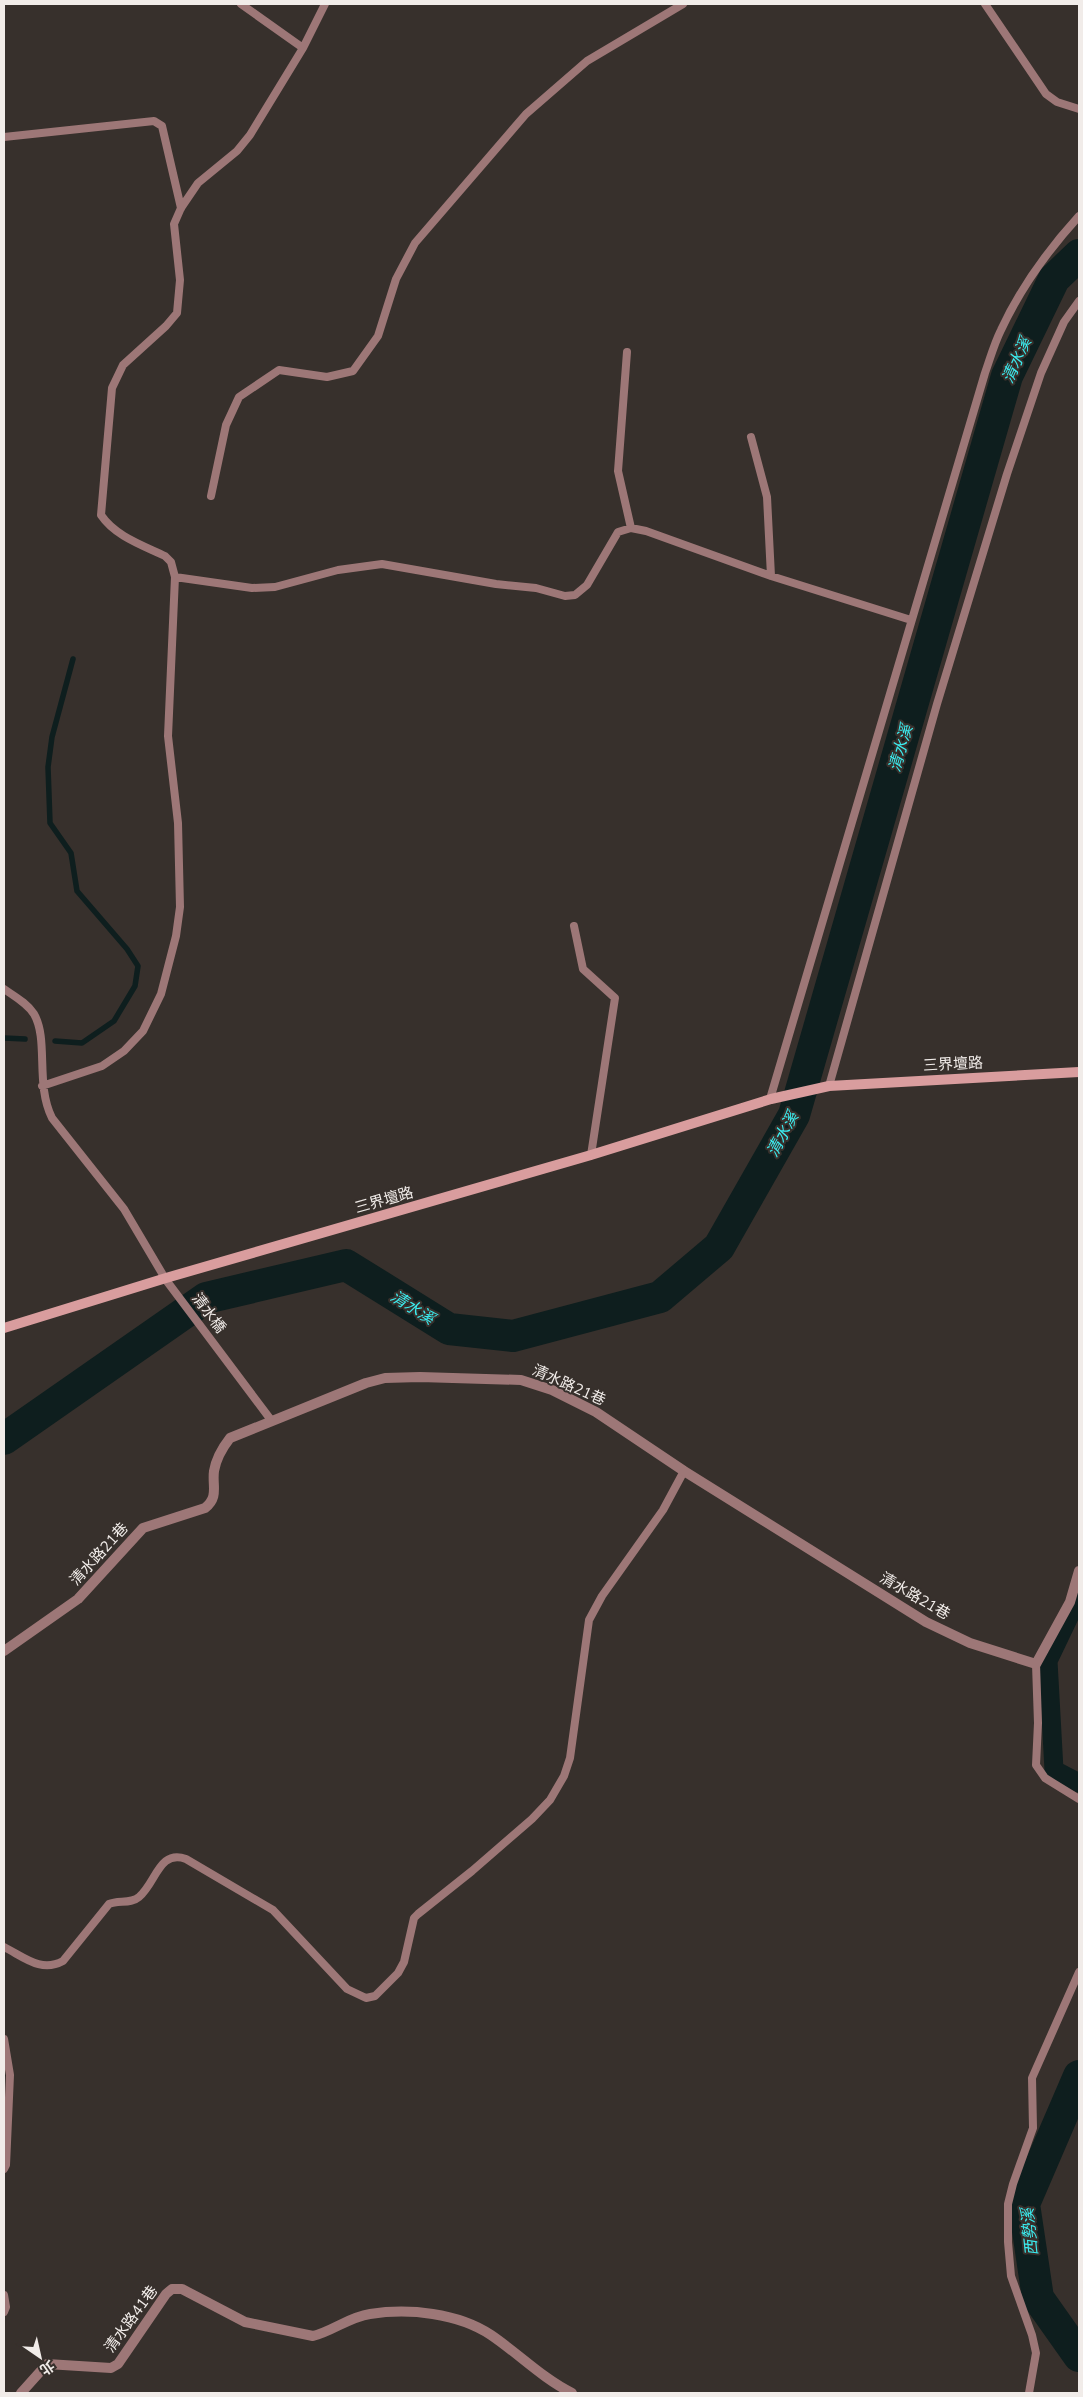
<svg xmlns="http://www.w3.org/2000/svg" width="1083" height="2397" font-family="'Nunito Sans','Noto Sans TC',sans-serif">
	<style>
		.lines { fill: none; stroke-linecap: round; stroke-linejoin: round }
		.stream { stroke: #0e1e1e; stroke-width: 5.5 }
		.canal { stroke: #0e1e1e; stroke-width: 19 }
		.river { stroke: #0e1e1e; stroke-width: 32 }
		.lane { stroke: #9d7777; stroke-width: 8 }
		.street { stroke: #9d7777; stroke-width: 10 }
		.secondary { stroke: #d99d9e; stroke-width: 10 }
		.labels { text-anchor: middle; stroke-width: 4; stroke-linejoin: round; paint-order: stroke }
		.street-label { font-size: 15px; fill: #f1ece9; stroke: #37302c }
		.water-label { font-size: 16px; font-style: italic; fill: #3bedf0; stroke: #37302c }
	</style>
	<rect width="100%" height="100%" fill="#37302c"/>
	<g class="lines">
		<path class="stream" d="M4,1038L25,1039
			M55,1041L82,1043L114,1021L135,986L138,966L127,949L77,891L71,853L50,823L48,767L52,737L73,659"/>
		<path class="canal" d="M1079,1596L1048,1661L1054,1770L1079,1783"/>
		<path class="river" d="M4,1439L206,1298L346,1265L449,1329L513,1336L660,1297L719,1247L794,1115L1007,376L1054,279L1079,255
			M1079,2076L1024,2204L1038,2298L1079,2356"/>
		<path class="lane" d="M241,4L303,48
			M985,4L1046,94L1057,102L1079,109
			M4,137L154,121L162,126L181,208
			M627,352L618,471L631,528
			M751,437L767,497L771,576
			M211,496L226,425L239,397L279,370L327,377L353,371L378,336L396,279L415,243L526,114L587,61L683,4
			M175,577L252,588L275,587L338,570L382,564L496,584L536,588L565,596L575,595L587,585L618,532L631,528L646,531L771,576L911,620
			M574,926L583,969L615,998L591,1155
			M4,989C14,996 27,1003 34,1014C49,1040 35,1084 52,1118L124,1209L166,1280L271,1420
			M42,1086L102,1066L124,1051L143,1031L161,994L176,936L180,907L178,823L168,736L175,577L171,562L165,556C142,545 115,536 101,515L112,388L123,365L166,326L177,313L180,280L174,224L181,208L198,183L237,151L250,135L303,48L325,4
			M829,1086L937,704L1007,474L1041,373L1064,322L1079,301
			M770,1099L985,373C990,359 994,344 1001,330C1020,289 1049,249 1079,216
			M1036,1664L1038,1723L1036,1765L1045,1778L1079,1799
			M4,1947C24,1957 41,1973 63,1961L109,1904C118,1900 131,1904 139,1897C156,1883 159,1849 186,1859L273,1910L347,1989L366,1998L375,1996L398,1973L404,1962L414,1918L418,1914L472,1871L532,1819L550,1800L564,1776L570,1758L589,1620L602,1596L663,1510L684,1471
			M4,2039L10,2075L6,2165L4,2169
			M4,2295L6,2307L4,2312
			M1029,2393L1036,2353L1032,2335L1011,2276L1008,2242V2204L1013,2184L1033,2128L1032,2078L1079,1972"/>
		<path class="street" d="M4,1651L78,1599L143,1528L205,1508C219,1497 212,1486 214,1471C216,1459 223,1447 230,1438L366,1383L385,1378L420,1377L521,1380L552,1390L596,1412L684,1471L926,1622L970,1643L1036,1664L1070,1602L1079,1571
			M21,2393L47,2364L111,2368L118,2364L166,2294L172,2289H182L245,2322L313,2336C333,2331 349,2317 370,2314C409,2308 458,2313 491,2335C519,2354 542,2378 572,2393"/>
		<path class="secondary" d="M4,1328L166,1278L591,1155L771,1099L829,1086L1079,1072"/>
	</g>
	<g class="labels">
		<g class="street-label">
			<text transform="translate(953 1064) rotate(-3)" y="5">三界壇路</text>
			<text transform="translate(384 1200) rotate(-16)" y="5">三界壇路</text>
			<text transform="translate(209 1313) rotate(53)" y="5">清水橋</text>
			<text transform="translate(569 1385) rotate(24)" y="5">清水路21巷</text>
			<text transform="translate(99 1554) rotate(-48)" y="5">清水路21巷</text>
			<text transform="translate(915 1596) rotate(30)" y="5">清水路21巷</text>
			<text transform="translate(131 2319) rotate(-54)" y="5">清水路41巷</text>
		</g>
		<g class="water-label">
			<text transform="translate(1016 360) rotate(-66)" y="6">清水溪</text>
			<text transform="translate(900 748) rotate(-74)" y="6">清水溪</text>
			<text transform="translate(782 1134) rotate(-62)" y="6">清水溪</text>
			<text transform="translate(413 1307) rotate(32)" y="6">清水溪</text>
			<text transform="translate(1029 2232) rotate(-96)" y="6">西勢溪</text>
		</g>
	</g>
	<rect width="1083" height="2397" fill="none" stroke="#f1ece9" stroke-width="10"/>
	<g transform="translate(40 2357) rotate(146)" stroke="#37302c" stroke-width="4" paint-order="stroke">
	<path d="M0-4L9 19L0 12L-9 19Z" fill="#f1ece9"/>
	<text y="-8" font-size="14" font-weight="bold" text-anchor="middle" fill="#f1ece9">北</text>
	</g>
</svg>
